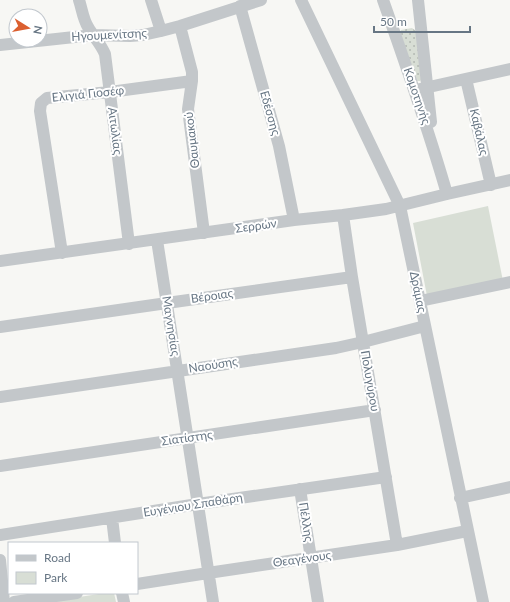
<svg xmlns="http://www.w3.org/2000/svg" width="510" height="602" font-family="Lato,sans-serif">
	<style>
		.grass { fill: url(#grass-dots) }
		.park { fill: #d8ded5 }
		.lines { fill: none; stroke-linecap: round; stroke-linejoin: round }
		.minor { stroke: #c3c7ca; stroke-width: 12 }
		.labels { text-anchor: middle; stroke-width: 4; stroke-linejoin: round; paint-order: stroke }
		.street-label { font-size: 12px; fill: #677684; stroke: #fff }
	</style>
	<defs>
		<pattern id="grass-dots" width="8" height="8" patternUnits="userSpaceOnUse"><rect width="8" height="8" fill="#d8ded5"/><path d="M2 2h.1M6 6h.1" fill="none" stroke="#b3b9b2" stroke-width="1.8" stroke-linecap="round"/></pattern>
	</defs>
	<rect width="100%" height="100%" fill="#f7f7f4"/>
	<path class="grass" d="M412,28L416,31L421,80L420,81H417L400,32L401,30Z"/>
	<path class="park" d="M488,206L503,281L427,296L413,223Z
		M105,593H114L116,602H47Z"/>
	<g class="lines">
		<path class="minor" d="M79,0C82,9 83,19 88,27C93,36 101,44 105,54L129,244
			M151,0L161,31
			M301,0L400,206L483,602
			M383,0C406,65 428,128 447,194
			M418,0L431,122
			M240,6L279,146L294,220
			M180,26L192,72V81L188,109L204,233
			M0,45L93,35L130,36L143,35L161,31L180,26L261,0
			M466,79L491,185
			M420,89L510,69
			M343,215L352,277L397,545
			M157,240L213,602
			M62,253L40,111L41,103L47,98L110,92L192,81
			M0,261L294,220L343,215L386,209L447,194L510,180
			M420,301L510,282
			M0,327L167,303L352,277
			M0,397L336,348L363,342L425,326
			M0,466L375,410
			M300,489L318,602
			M460,498L510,487
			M112,518L115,543
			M0,535L198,504L386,477
			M0,560L4,602
			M137,584L208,573L397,545L467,531
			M122,593L124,602
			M14,602L77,593"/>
	</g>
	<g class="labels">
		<g class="street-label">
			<text transform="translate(109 35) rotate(-3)" y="4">Ηγουμενίτσης</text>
			<text transform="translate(88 94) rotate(-6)" y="4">Ελιγιά Γιοσέφ</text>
			<text transform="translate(417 96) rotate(71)" y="4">Κομοτηνής</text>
			<text transform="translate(270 113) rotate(74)" y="4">Εδέσσης</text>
			<text transform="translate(115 131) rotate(83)" y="4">Αιτωλίας</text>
			<text transform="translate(479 132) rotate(77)" y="4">Καβάλας</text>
			<text transform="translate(192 140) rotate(-97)" y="4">Θαυμακού</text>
			<text transform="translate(256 226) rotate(-8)" y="4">Σερρών</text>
			<text transform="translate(418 292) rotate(78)" y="4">Δράμας</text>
			<text transform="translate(212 296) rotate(-8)" y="4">Βέροιας</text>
			<text transform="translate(171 326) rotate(81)" y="4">Μαγνησίας</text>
			<text transform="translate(213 365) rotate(-9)" y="4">Ναούσης</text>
			<text transform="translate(370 381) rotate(80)" y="4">Πολυγύρου</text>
			<text transform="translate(187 438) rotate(-8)" y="4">Σιατίστης</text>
			<text transform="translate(193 505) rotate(-9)" y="4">Ευγένιου Σπαθάρη</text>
			<text transform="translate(306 522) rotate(81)" y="4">Πέλλης</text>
			<text transform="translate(302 559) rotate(-8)" y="4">Θεαγένους</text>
		</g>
	</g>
	<rect x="8" y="542" width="130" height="52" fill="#ffffff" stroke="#c2c8ce"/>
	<rect x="16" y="555" width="20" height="6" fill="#c3c7ca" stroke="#c2c8ce"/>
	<text x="44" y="562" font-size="12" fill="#677684">Road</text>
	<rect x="16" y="572" width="20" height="12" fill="#d8ded5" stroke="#c2c8ce"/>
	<text x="44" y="582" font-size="12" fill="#677684">Park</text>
	<g transform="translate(28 28) rotate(101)"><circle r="19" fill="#ffffff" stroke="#c2c8ce"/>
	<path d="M0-3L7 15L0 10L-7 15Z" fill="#db5f30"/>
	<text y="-6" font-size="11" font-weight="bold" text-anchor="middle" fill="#677684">N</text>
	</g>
	<path d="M374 26v6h96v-6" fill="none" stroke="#677684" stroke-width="2"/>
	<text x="380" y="26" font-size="12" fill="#677684" stroke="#ffffff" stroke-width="3" paint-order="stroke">50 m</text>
</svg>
